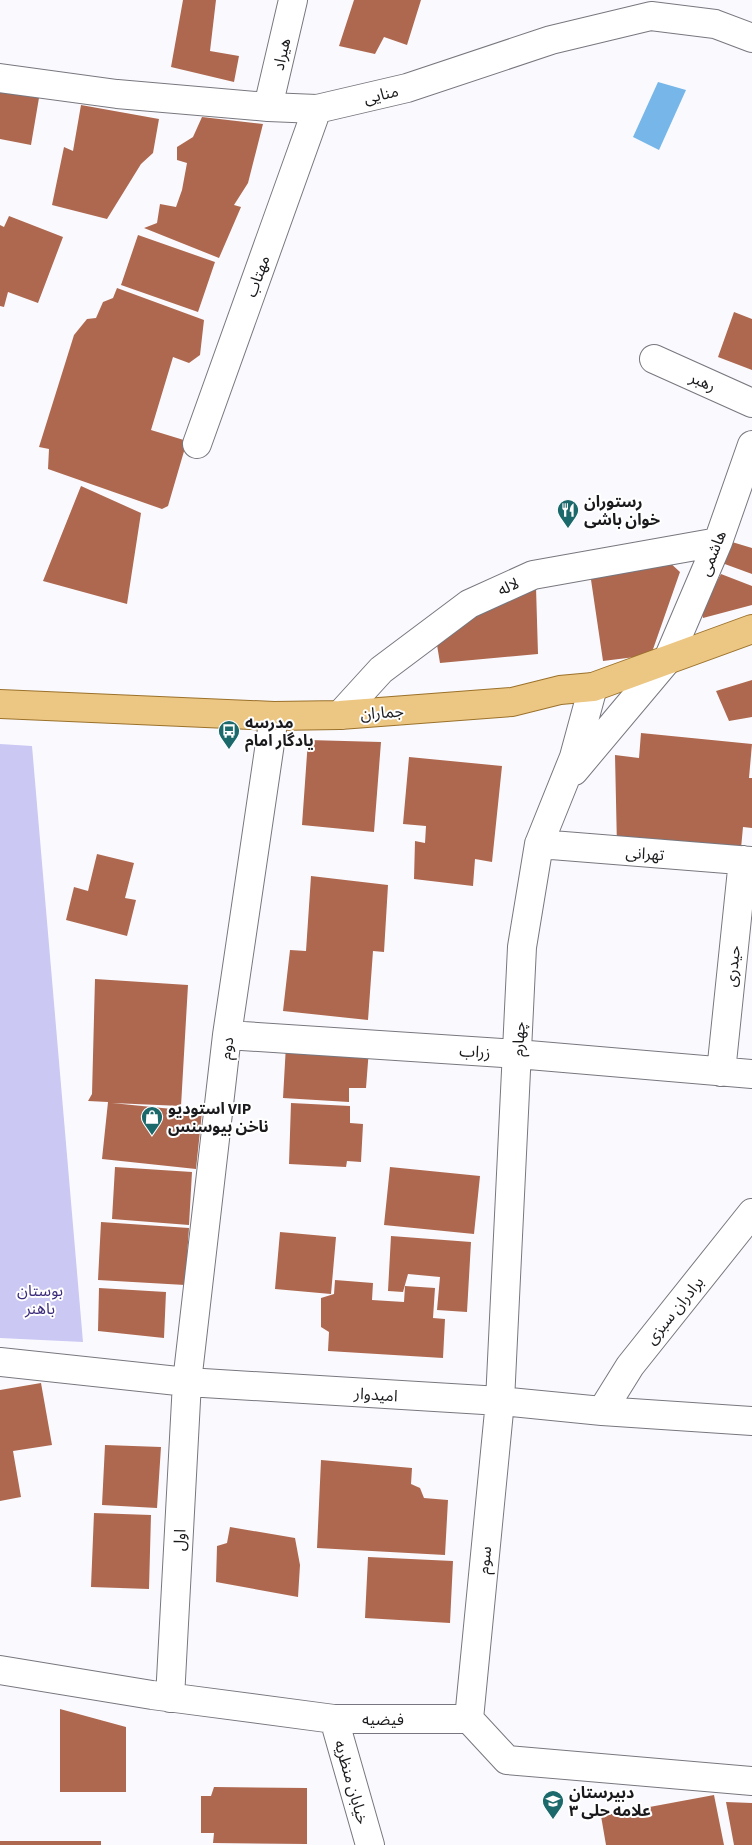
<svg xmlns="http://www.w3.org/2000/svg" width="752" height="1845" font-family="'Source Sans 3','Noto Sans Arabic',sans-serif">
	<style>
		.green { fill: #cbc8f3 }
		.water { fill: #76b6e8 }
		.building { fill: #ae684f }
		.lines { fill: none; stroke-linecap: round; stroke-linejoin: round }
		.minor-casing { stroke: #77777f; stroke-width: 30 }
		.major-casing { stroke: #9b712a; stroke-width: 30 }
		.minor { stroke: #fff; stroke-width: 28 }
		.major { stroke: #ecc683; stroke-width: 28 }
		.labels { text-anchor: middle; stroke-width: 4; stroke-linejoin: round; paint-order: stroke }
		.street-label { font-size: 16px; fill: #1a1a1d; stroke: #fff }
		.poi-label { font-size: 16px; font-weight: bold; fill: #1a1a1d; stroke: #fff; text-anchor: start }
		.park-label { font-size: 16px; fill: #3e2d7c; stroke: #fff }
	</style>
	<rect width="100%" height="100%" fill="#fafafe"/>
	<path class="green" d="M0,744L32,746L83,1342L0,1338Z"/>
	<path class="water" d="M658,82L686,90L659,150L633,137Z"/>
	<path class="building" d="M183,0H216L210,51L239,56L234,82L171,67Z
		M354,0H421L407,45L384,37L375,54L339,46Z
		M0,86L40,92L31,145L0,139Z
		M81,105L159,119L153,153L141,164L107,219L52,205L64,147L73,151Z
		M202,117L263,124L248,183L234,205L241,207L219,258L144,228L157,223L160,204L176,207L182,190L187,163L177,160V147L193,137Z
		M9,216L63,237L38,303L8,292L4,307L0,306V225L4,227Z
		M138,235L215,262L198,312L121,285Z
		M117,288L204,320L200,355L189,363L173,357L151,430L187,441L168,506L162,509L48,469L49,449L39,447L74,335L87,319L96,318L103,302L113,298Z
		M734,312L752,319V370L718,357Z
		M81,486L141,513L127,604L43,581Z
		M732,542L752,548V574L722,563Z
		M667,560L680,572L651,655L603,661L590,573Z
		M721,574L752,586V605L703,618L701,610Z
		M536,587L538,654L440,663L436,639L461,620Z
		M752,680V717L729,721L716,691Z
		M641,733L752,744L749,778H752V828L743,827L740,859L617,847L615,755L639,758Z
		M308,740L381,742L374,832L302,825Z
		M409,757L502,766L492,862L475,859L473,886L414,879L415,841L425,843L426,826L403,824Z
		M97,854L134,863L125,898L136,900L127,936L66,920L74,887L88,891Z
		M311,876L388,885L384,952L373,951L368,1020L283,1011L290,950L306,951Z
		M95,979L188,985L181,1106L112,1103L202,1112L196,1169L102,1159L108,1102L88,1101L92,1094Z
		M286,1045L369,1049L366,1088H349V1102L283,1098Z
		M291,1103L350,1106V1123L363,1124L361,1162L347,1161L346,1167L289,1164Z
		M115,1167L192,1172L189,1225L112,1219Z
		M390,1167L480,1176L474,1234L384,1225Z
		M101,1222L189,1228L185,1285L98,1280Z
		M280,1232L336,1237L331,1294L275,1289Z
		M391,1236L471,1242L467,1312L437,1310L440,1277L408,1274L403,1292L388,1291Z
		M335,1280L373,1283L372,1300L404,1302L405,1286L435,1288L433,1318L445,1319L443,1358L328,1351L329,1332L321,1327V1298L334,1294Z
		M99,1288L166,1292L164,1338L98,1331Z
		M41,1383L52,1445L13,1451L21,1497L0,1501V1390Z
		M105,1445L161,1447L157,1508L102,1505Z
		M321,1460L412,1468L411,1484L420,1488L424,1498L448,1500L445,1555L317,1548Z
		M94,1513L151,1515L149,1589L91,1587Z
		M230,1527L295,1538L300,1565L298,1597L216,1582L217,1546L227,1543Z
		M368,1557L453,1561L450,1623L365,1618Z
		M60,1709L126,1727V1792H60Z
		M214,1787L307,1788V1844L213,1843L214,1833H201V1796H211Z
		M714,1795L724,1845H606L601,1816Z
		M726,1802L752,1803V1845H734Z
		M0,1841H101V1845H0Z"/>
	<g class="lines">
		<g class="minor-casing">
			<path id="minor" d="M0,78L117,94L268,107L317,109L407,88L551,40L651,16L715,24L752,38
				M268,107L293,0
				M654,359L752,403
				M197,444L317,109
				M340,715L381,670L469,604L533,575L718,542
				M574,771L668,659L718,542L752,445
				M539,844L752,861
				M227,1035L517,1054L752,1074
				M721,1072L743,860
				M0,1362L187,1382L500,1401L602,1411L752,1421
				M602,1411L630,1366L752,1213
				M0,1670L152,1695L334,1719H469L507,1760L752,1781
				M170,1698L187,1382L227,1035L274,716
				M334,1719L370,1845
				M469,1719L500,1401L522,947L539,844L574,757L593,687"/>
		</g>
		<g class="major-casing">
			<path id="major" d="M0,704L274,716L340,715L512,702L560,690L593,687L752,629"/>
		</g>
		<use href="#minor" class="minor"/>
		<use href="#major" class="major"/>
	</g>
	<defs>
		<g id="restaurant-pin" transform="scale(1.125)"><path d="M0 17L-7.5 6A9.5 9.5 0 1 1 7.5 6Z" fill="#1c696c" stroke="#fff"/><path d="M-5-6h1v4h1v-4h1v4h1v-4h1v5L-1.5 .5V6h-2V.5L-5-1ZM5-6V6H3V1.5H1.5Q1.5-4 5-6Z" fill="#fff"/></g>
		<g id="bus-pin" transform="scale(1.125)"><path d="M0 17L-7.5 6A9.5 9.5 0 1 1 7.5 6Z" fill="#1c696c" stroke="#fff"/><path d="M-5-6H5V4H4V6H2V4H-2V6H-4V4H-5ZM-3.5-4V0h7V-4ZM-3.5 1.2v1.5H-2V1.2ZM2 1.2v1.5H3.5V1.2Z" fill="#fff"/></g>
		<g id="shop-pin" transform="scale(1.125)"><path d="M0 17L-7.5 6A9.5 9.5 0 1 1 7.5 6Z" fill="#1c696c" stroke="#fff"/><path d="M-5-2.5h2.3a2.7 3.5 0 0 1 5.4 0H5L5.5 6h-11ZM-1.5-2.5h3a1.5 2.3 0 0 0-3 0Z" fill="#fff"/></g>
		<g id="school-pin" transform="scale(1.125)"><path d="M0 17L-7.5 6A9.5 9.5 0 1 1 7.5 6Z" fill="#1c696c" stroke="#fff"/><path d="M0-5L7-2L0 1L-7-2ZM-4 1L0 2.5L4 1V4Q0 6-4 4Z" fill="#fff"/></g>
	</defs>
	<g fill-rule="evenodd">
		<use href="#restaurant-pin" x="568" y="510"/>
		<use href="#bus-pin" x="229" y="731"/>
		<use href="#shop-pin" x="152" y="1117"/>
		<use href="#school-pin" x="553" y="1801"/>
	</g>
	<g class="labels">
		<g class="street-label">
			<text transform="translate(281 54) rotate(-77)" y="6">هیراد</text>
			<text transform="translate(381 94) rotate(-13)" y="6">منایی</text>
			<text transform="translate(257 276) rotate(-70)" y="6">مهتاب</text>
			<text transform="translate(703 381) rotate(24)" y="6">رهبر</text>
			<text transform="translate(712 553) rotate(-68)" y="6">هاشمی</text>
			<text transform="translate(508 586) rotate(-24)" y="6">لاله</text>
			<text transform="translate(382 712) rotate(-4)" y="6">جماران</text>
			<text transform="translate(645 853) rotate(4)" y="6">تهرانی</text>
			<text transform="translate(732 966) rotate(-84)" y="6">حیدری</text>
			<text transform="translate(518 1039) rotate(-87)" y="6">چهارم</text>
			<text transform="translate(226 1048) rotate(-83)" y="6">دوم</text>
			<text transform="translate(475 1051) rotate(4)" y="6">زراب</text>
			<text transform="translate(674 1310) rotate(-51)" y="6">برادران سبزی</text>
			<text transform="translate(376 1394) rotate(4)" y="6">امیدوار</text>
			<text transform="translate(179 1540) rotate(-87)" y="6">اول</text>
			<text transform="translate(484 1560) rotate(-84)" y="6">سوم</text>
			<text x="383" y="1725">فیضیه</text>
			<text transform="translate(352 1782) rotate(74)" y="6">خیابان منظریه</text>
		</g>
		<g class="poi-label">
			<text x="584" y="507">رستوران<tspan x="584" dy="18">خوان باشی</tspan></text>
			<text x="245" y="728">مدرسه<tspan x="245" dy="18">یادگار امام</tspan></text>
			<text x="168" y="1114">استودیو VIP<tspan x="168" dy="18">ناخن بیوسنس</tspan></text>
			<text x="569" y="1798">دبیرستان<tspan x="569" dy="18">علامه حلی ۳</tspan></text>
		</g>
		<g class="park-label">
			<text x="40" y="1296">بوستان<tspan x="40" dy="18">باهنر</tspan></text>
		</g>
	</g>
</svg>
